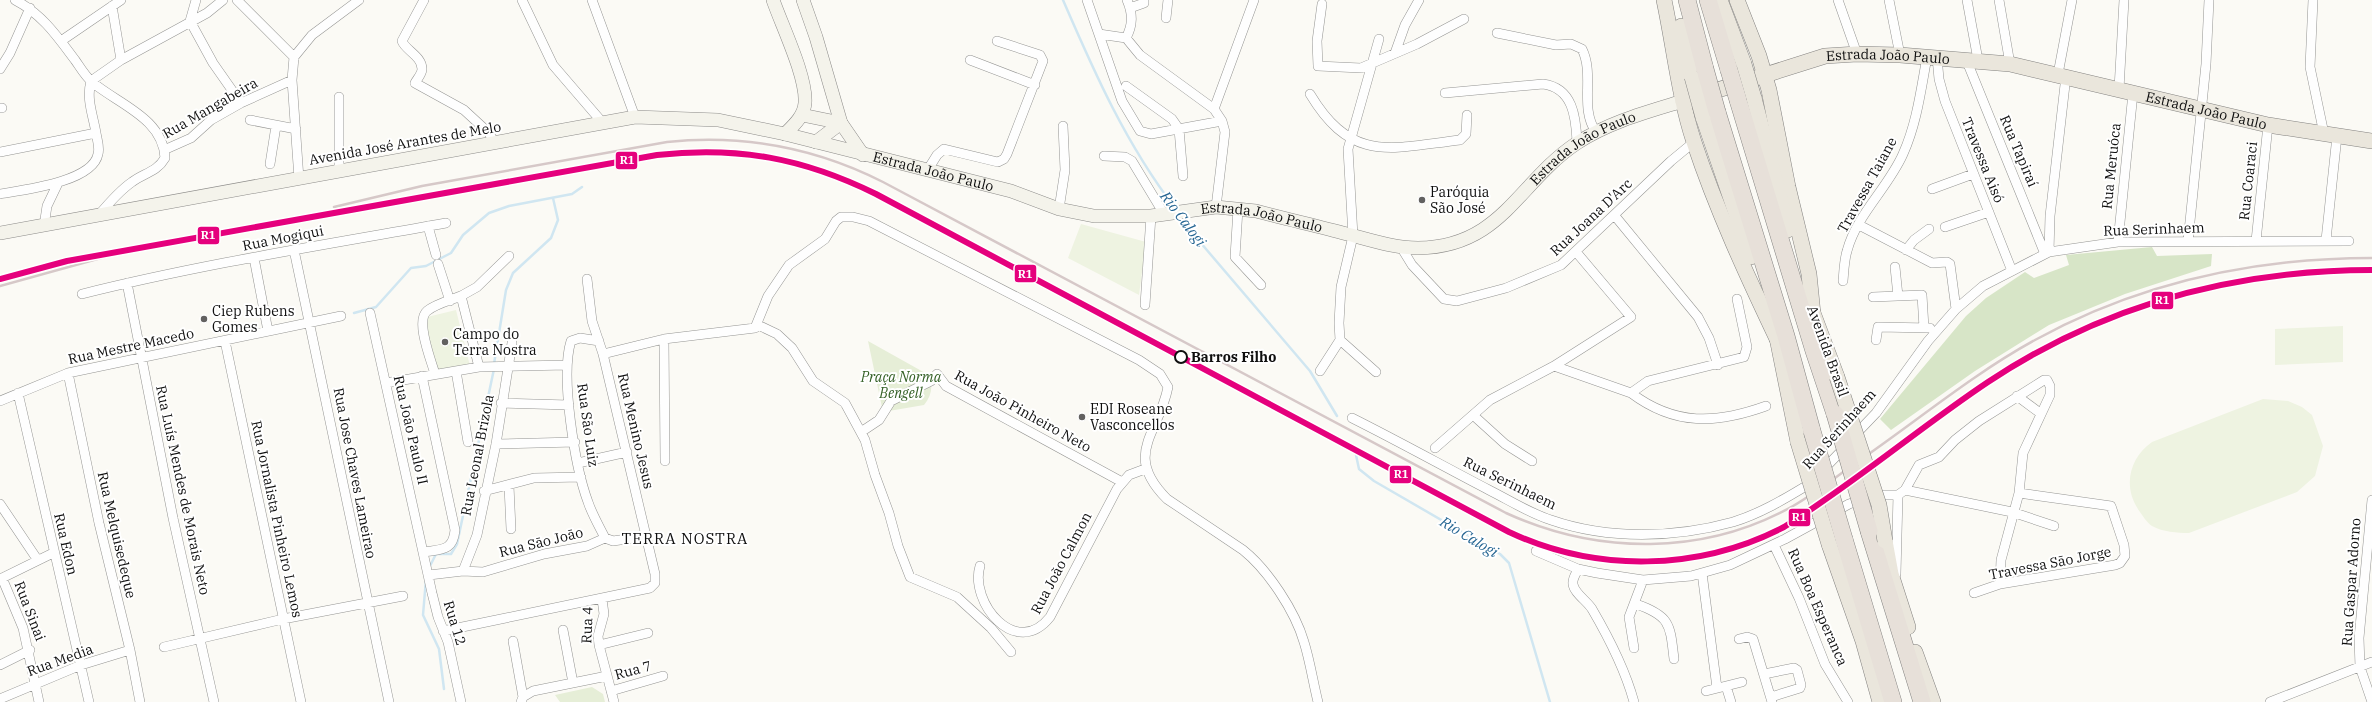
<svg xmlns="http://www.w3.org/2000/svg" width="2372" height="702" font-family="'IBM Plex Serif',serif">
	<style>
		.green { fill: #e6eed7 }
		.forest { fill: #d7e5c7 }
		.pitch { fill: #eef3e1 }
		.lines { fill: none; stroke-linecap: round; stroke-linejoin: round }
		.stream { stroke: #d0e6f1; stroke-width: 2.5 }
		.minor-casing { stroke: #959593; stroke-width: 10 }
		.secondary-casing { stroke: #8c8b89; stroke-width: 14 }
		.primary-casing { stroke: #838280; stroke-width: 16 }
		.motorway-casing { stroke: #838280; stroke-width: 18 }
		.minor { stroke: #fefefe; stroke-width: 9 }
		.secondary { stroke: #f4f3eb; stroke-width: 13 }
		.primary { stroke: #eae6dc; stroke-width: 15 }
		.motorway { stroke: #e7e0d9; stroke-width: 17 }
		.rail { stroke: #d6c8c8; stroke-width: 2.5 }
		.primary-bridge-casing { stroke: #838280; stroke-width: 16; stroke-linecap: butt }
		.motorway-bridge-casing { stroke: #838280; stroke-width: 18; stroke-linecap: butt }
		.primary-bridge { stroke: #eae6dc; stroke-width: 15 }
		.motorway-bridge { stroke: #e7e0d9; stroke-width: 17 }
		.rail-1-casing { stroke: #fff; stroke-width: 9 }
		.rail-1 { stroke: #e5007d; stroke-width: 6 }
		.poi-dot { fill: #626160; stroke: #fff; stroke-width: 1.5 }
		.stop-dot { fill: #fff; stroke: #0f0f0f; stroke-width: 2 }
		.labels { text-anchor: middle; stroke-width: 4; stroke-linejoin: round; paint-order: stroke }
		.street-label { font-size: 14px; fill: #0f0f0f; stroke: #fff }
		.poi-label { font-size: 14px; fill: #0f0f0f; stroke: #fff; text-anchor: start }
		.stop-label { font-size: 14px; font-weight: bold; fill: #0f0f0f; stroke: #fff; text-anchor: start }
		.park-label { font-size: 14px; font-style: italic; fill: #346026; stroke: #fff }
		.water-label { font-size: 15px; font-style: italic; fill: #266693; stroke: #fff }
		.neighbourhood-label { font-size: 15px; letter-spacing: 1px; fill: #0f0f0f; stroke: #fff }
		.line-badge { stroke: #fff; stroke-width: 1.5 }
		.badge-label { font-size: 11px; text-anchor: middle; font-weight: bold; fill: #fff }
	</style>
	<rect width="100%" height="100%" fill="#fbfaf5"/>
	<path class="green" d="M868,341L927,374C934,384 932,395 924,405L883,412Z
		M592,687L603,694L605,702H560L555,695Z"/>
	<path class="forest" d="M2152,247L2157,256L2212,254L2211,266L2125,294L2049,325L1975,371L1891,430L1880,419L1966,316L1986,298L2025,272L2034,278L2069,265L2066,255Z"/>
	<path class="pitch" d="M1081,224L1146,242L1139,295L1068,258Z
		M456,310L470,366L435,374L419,319Z
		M2343,326V362L2275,365V329Z
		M2263,399L2288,401L2302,407L2312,415L2323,446L2315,476L2297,492L2189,533C2177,533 2163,532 2152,526C2147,523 2143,516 2140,512C2122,488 2129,458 2152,442Z"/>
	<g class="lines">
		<path class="stream" d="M1063,0C1095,74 1126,144 1175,208
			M1180,216L1200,242L1310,371L1337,416
			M354,313L376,307L411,268L426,266L451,253L463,235L489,213L509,206L572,194L582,187
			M494,364L506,290L513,273L551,238L558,220L553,198
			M1356,455L1359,469L1374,481L1500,554L1509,563L1550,702
			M429,568L436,554H451L457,544L494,369
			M426,579L423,615L439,649L444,689"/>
		<g class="minor-casing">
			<path id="minor" d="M15,0C42,14 57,36 75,60C80,67 85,76 92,82C118,104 163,118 165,158C157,172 144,173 132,182C119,191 108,204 98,216
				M196,0L190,21L213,63L241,103
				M237,0L294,57
				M424,0L402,41C405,50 422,56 422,69C422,74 417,79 415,83L464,110L489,133L495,144
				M522,0L553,65L602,122
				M592,0L635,117
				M1087,0L1122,101L1140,131L1151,134L1222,121
				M1838,0L1857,54
				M1889,0L1900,55
				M1967,0L1978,60
				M1999,0L2010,64
				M2313,0L2310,67L2324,134
				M1322,4L1317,41L1318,66L1361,68L1417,44L1464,19
				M112,6L121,60
				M1130,8L1144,3V0
				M1166,18L1168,0
				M1497,33L1556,45L1571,44L1582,49C1595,75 1579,108 1596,132
				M1099,34L1126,38L1140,55L1214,109
				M1126,38C1133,25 1133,14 1127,0
				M61,41L121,0
				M1395,53L1405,25L1419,0
				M1937,57L1939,79L1945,101L2012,271
				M1966,59L2045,254
				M970,60L1035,85
				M0,69L10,53L30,8
				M2058,74L2072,0
				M1126,86L1172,119L1179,129L1183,176
				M2119,89L2124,0
				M1445,93L1543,84C1573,88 1576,117 1577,142
				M1310,94C1352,164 1391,148 1460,140L1466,134L1467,115
				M0,108H2
				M250,120L296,129
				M164,150L191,138L211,120L241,103L292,80
				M0,152L96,133
				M1104,156L1125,157L1132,161L1164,214
				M270,164L276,126
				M927,171L937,155L944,149L998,162L1004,159L1007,154L1043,61L1040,55L997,41
				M339,172V97
				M299,179L292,80L294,57L312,35L359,0
				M1932,189L1973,174
				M0,194C23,190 93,182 98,154C100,148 97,139 96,133C93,115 86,99 91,81L121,60L207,13L223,0
				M1216,207L1225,132L1222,121L1214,109L1254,0
				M1059,209L1065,170L1063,126
				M1238,209L1235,257L1261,285
				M1615,216L1698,317L1709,338L1718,365
				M1859,225L1932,263L1947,262L1950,264L1956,309
				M44,226L47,206L58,183
				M428,226L436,255
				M1945,227L1989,212
				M2326,240L2337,136
				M2188,241L2206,64L2209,0
				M2256,241L2268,125
				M2118,242L2133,93
				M1401,247L1412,265L1444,299L1457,301L1506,288L1561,265L1671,161L1694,142
				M294,250L389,702
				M1906,250L1914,240L1929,229
				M2049,252L2050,216L2066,76
				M254,258L268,331
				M438,264L450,301
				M1895,267L1898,296
				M1843,281C1844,271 1844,261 1847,251C1857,214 1888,188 1903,154C1917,123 1921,89 1927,57
				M127,283L173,518L214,702
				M82,294C202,264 324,245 446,223
				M461,296L477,287L509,256
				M1873,297L1922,295L1924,328
				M1145,305L1151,216
				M370,313L432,593L438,617L448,642L461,702
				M758,325L777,334L792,348L813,381L845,403L865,440L875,475L889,513L898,546L910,577L957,597L991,628L1011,652
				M664,339L665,461
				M1340,340L1376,372
				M1876,340L1878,327L1930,328
				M225,341L301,702
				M599,341L580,338L571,341C560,376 575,467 588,502C592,514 599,526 605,538
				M603,354L664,339L755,328L768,296L789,265L825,239L836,221L841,217H853L869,221L1139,360L1160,374L1168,387C1159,434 1122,454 1167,499L1243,550C1268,570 1295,611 1304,642C1310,661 1313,682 1318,702
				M1554,366L1631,317L1577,253
				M456,371L468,442
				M1320,371L1340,340L1339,323L1341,287L1353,236L1348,149L1379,39
				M68,373L99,523L130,650L140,702
				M435,374C431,360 415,321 427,311C435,304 451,300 461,296L479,367
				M422,376L455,530C453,551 442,549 424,552
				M386,383L479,367L567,365
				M18,393L89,702
				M1631,393C1675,426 1716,424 1766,406
				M2017,396L2040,413
				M0,401L68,373L341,316
				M501,403L569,405
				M1473,415L1505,444L1532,461
				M1352,418C1398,441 1443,466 1489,490C1509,500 1529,513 1551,520C1609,540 1675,538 1733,522C1759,514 1783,500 1806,486L1812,480
				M861,432L879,420L891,401L931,381L937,374L946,386L1122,482
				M1854,436L1876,413L1928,341L1956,309L1983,286L2049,252L2118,242L2349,241
				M496,444L575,442
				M1435,448L1490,400L1554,366L1631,393L1648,381L1744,357L1747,347L1737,299
				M578,463L627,452
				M1822,471L1846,446
				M509,486L511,529
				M1905,490L2012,512L2054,526
				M484,491L534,478L581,477
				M1898,495L1905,490L1919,465L1939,457L1955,440L1979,421L2044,380H2047L2050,386V395L2023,453L2019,493L2001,560L2000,584
				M0,504L37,559
				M1774,545L1799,598L1825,664L1848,702
				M1536,551L1578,569L1597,573L1643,580L1691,576L1730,565L1785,539L1849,504L1875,495H1898
				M980,566C969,602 1016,660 1050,617L1117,489L1129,475L1145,469
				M1578,569C1576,574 1572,579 1573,584C1574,593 1587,601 1592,609C1609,638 1625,669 1634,702
				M463,571L477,535L496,444L512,343
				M1702,573L1717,688
				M1896,574L1898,495
				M429,575L463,571L483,572L544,554L587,546L605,538L613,541L647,536
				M2,578L23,628L39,702
				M0,579L53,553
				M1974,593L2000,584L2115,565L2120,563L2125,556L2124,545L2111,506L2019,493
				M602,599L604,614L598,636L599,645L614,702
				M1636,604C1671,616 1670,625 1674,659
				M563,630L573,683
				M443,631L650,588L655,583V574L603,354L592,321L587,279
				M1739,639L1747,637L1753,639L1772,702
				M513,641L523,697
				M599,645L648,633
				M164,647L283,619L403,596
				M1634,648L1629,617L1643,580
				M0,665L30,650
				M1764,674L1794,668L1797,670L1801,685L1800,688L1771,697
				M1726,686L1731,702
				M611,691L663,676
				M1706,691L1742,682
				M0,699L81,665L130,650
				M521,702L523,697L533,691L607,676
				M2270,702L2372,662
				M2372,702L2360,667L2359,638L2372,500"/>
		</g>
		<g class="secondary-casing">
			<g id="secondary">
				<path d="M773,0C782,26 807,77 805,103C804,116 794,125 785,134"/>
				<path d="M803,0L816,37L841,123L863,155"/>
				<path d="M802,115L841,123"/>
				<path d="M816,142L841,123"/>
				<path id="s1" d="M0,233L635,117L718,120L785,134L1011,191L1059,209L1094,216H1151L1216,207L1256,211C1286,219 1317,226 1347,234C1370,240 1394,248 1418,248C1502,247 1518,182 1577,143C1609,122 1647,112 1683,101"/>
			</g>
		</g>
		<g class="primary-casing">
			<g id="primary">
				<path d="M1664,0C1674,47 1679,97 1694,142C1716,209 1748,278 1778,341"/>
				<path d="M1720,0L1744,64"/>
				<path d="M1737,0L1759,56L1769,90L1788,187L1809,274L1813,314"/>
				<path d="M1681,26L1692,77"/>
				<path d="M1754,98L1788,230"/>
				<path id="s2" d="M1683,101L1825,56L1857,54L1900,55L2010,64L2268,125L2372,141"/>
				<path d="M1703,117L1751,257"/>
				<path d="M1810,305L1837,377"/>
				<path d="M1776,333L1798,442"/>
				<path d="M1885,541L1891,574L1908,627"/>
				<path d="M1829,544L1863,641L1880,702"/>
				<path d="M1915,652L1933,702"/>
			</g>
		</g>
		<g class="motorway-casing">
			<path id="motorway" d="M1687,0L1705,69
				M1708,0L1729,70
				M1738,100L1814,351L1835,414
				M1717,112L1786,336L1812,431
				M1869,531L1922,702
				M1844,539L1893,702"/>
		</g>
		<use href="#minor" class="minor"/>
		<use href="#secondary" class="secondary"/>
		<use href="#primary" class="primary"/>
		<use href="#motorway" class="motorway"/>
		<path class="rail" d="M334,207L422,186L667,142C744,134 814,147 883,182L1506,513C1598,555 1704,556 1793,506C1817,492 1837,476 1860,460C1918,420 1973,374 2035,340C2139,283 2254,258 2372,258
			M0,286L130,250"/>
		<g class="primary-bridge-casing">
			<path id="primary-bridge" d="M1744,64L1754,98
				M1692,77L1703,117
				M1837,377L1879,505L1885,541
				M1798,442L1829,544"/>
		</g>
		<g class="motorway-bridge-casing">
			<path id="motorway-bridge" d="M1705,69L1717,112
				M1729,70L1738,100
				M1835,414L1869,531
				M1812,431L1844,539"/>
		</g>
		<use href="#primary-bridge" class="primary-bridge"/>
		<use href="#motorway-bridge" class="motorway-bridge"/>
		<g class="rail-1-casing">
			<path id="rail-1" d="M0,279L67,261L657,155C738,146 803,158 876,194L1509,532C1596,573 1699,571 1784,527C1855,483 1919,428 1988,382C2104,305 2234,270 2372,270"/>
		</g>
		<use href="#rail-1" class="rail-1"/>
	</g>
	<g class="poi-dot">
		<circle cx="1422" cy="200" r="4"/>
		<circle cx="204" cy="319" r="4"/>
		<circle cx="445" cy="342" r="4"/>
		<circle cx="1082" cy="417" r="4"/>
	</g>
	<circle class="stop-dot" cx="1181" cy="357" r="6"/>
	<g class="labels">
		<g class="street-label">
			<text dy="5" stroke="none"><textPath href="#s2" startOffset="212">Estrada João Paulo</textPath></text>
			<text transform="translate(210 108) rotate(-30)" y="5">Rua Mangabeira</text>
			<text dy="5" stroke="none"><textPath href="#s2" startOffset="536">Estrada João Paulo</textPath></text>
			<text transform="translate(405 143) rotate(-10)" y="5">Avenida José Arantes de Melo</text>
			<text dy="5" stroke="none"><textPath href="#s1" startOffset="1645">Estrada João Paulo</textPath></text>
			<text transform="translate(2019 151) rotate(67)" y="5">Rua Tapiraí</text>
			<text transform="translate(1983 160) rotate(68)" y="5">Travessa Aisó</text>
			<text transform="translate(2111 166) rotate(-84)" y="5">Rua Meruóca</text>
			<text dy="5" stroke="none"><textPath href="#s1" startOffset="950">Estrada João Paulo</textPath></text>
			<text transform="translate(2248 181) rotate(-84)" y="5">Rua Coaraci</text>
			<text transform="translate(1867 185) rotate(-61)" y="5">Travessa Taiane</text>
			<text transform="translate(1591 217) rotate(-43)" y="5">Rua Joana D'Arc</text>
			<text dy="5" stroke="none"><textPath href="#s1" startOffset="1286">Estrada João Paulo</textPath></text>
			<text transform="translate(2154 229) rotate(-2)" y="5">Rua Serinhaem</text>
			<text transform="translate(283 238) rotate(-11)" y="5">Rua Mogiqui</text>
			<text transform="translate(131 346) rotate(-12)" y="5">Rua Mestre Macedo</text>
			<text transform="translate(1828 351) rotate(70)" y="5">Avenida Brasil</text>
			<text transform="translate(1023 411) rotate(29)" y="5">Rua João Pinheiro Neto</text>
			<text transform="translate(588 425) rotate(82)" y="5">Rua São Luiz</text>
			<text transform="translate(1839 429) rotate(-48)" y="5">Rua Serinhaem</text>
			<text transform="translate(411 430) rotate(77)" y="5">Rua Joāo Paulo II</text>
			<text transform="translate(636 431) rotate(77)" y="5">Rua Menino Jesus</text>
			<text transform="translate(477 455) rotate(-79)" y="5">Rua Leonal Brizola</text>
			<text transform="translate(355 473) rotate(79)" y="5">Rua Jose Chaves Lameirao</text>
			<text transform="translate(1510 483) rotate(26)" y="5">Rua Serinhaem</text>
			<text transform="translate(183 490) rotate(78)" y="5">Rua Luís Mendes de Morais Neto</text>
			<text transform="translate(277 519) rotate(78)" y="5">Rua Jornalista Pinheiro Lemos</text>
			<text transform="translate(117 535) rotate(77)" y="5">Rua Melquisedeque</text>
			<text transform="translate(541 542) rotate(-14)" y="5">Rua Sāo Joāo</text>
			<text transform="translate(66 544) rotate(77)" y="5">Rua Edon</text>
			<text transform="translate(1061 563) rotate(-62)" y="5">Rua João Calmon</text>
			<text transform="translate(2050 563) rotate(-11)" y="5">Travessa Sāo Jorge</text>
			<text transform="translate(2351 582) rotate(-86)" y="5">Rua Gaspar Adorno</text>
			<text transform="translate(1818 607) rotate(66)" y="5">Rua Boa Esperanca</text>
			<text transform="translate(30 611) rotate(69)" y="5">Rua Sinai</text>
			<text transform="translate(455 623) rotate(73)" y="5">Rua 12</text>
			<text transform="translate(587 625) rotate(-88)" y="5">Rua 4</text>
			<text transform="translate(60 660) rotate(-20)" y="5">Rua Media</text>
			<text transform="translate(633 670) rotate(-15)" y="5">Rua 7</text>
		</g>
		<g class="poi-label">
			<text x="1430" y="197">Paróquia<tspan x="1430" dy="16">São José</tspan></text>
			<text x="212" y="316">Ciep Rubens<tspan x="212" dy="16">Gomes</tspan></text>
			<text x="453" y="339">Campo do<tspan x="453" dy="16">Terra Nostra</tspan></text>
			<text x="1090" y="414">EDI Roseane<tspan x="1090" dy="16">Vasconcellos</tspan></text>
		</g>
		<g class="stop-label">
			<text x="1191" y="362">Barros Filho</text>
		</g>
		<g class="park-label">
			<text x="901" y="382">Praça Norma<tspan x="901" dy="16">Bengell</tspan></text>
		</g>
		<g class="water-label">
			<text transform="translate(1183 219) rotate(53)" y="5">Rio Calogi</text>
			<text transform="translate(1469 537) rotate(31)" y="5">Rio Calogi</text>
		</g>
		<g class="neighbourhood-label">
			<text x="685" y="544">TERRA NOSTRA</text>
		</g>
	</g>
	<g class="line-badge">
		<rect x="615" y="151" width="23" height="19" rx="4" fill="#e5007d"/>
		<rect x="197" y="226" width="23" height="19" rx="4" fill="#e5007d"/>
		<rect x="1014" y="264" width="23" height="19" rx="4" fill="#e5007d"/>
		<rect x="2151" y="291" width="23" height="19" rx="4" fill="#e5007d"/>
		<rect x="1389" y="465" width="23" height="19" rx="4" fill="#e5007d"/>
		<rect x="1788" y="508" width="23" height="19" rx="4" fill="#e5007d"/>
	</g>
	<g class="badge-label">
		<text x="627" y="164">R1</text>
		<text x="208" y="239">R1</text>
		<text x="1025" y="278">R1</text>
		<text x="2162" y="304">R1</text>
		<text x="1401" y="478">R1</text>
		<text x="1799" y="521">R1</text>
	</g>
</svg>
